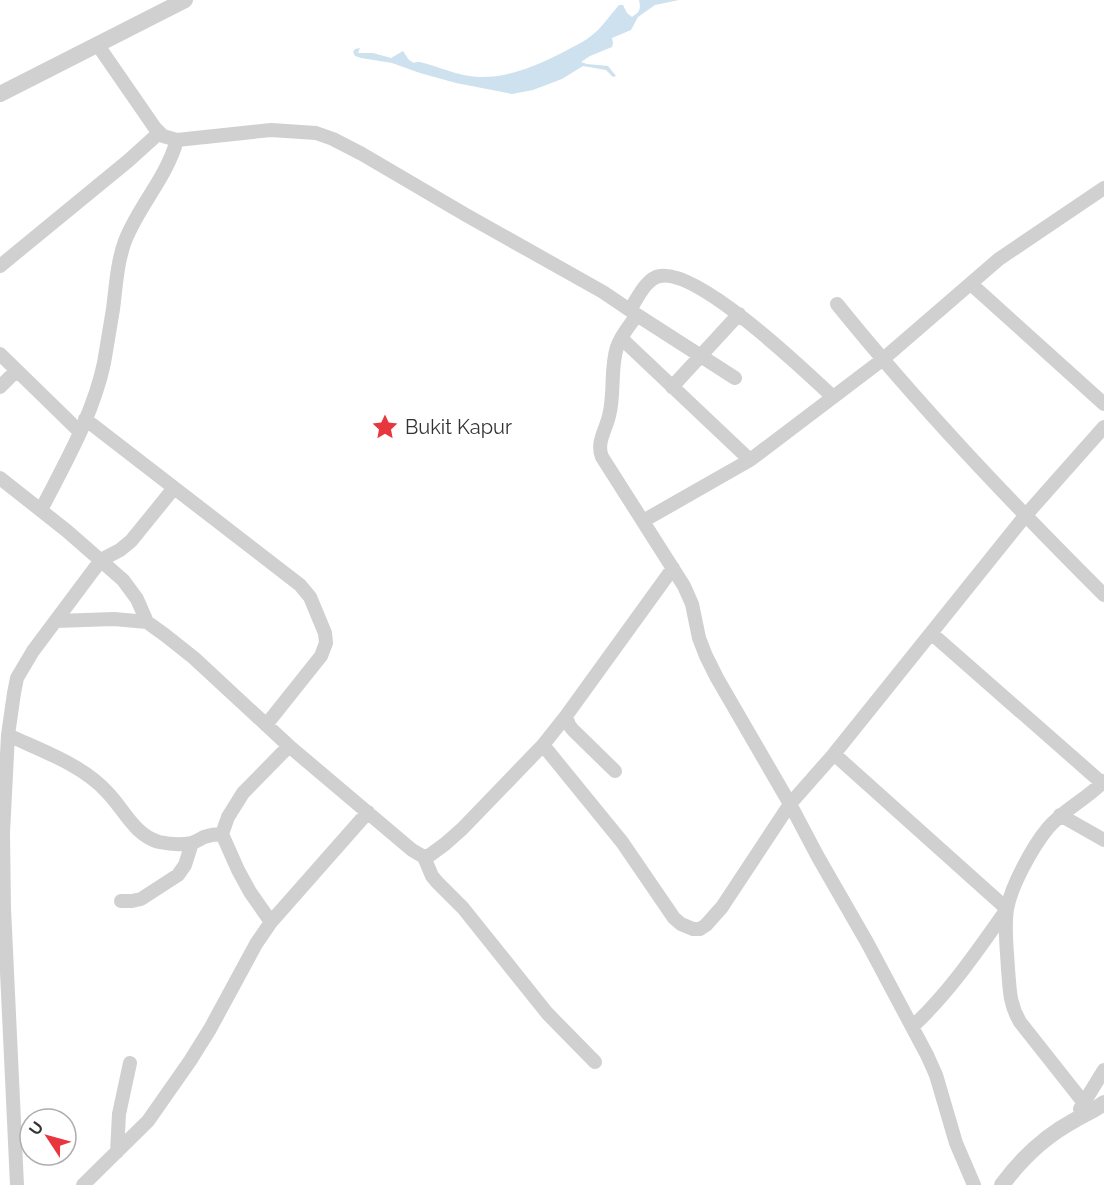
<svg xmlns="http://www.w3.org/2000/svg" width="1104" height="1185" font-family="Raleway,sans-serif">
	<style>
		.water { fill: #cee1ee }
		.lines { fill: none; stroke-linecap: round; stroke-linejoin: round }
		.minor { stroke: #d0d0d0; stroke-width: 14 }
		.tertiary { stroke: #d0d0d0; stroke-width: 16 }
		.labels { text-anchor: middle; stroke-width: 6; stroke-linejoin: round; paint-order: stroke }
		.poi-label { font-size: 20px; fill: #333; stroke: #fff; text-anchor: start }
	</style>
	<rect width="100%" height="100%" fill="#fff"/>
	<path class="water" d="M639,0H679L655,5L638,17L631,30L612,38L613,43L612,47L590,56L581,62L587,64L608,66L616,76L613,77L606,70L583,66L562,79L554,82L533,90L512,94L456,83L420,73L392,63L361,58L355,56L353,52L355,49L360,48L358,53H373L391,58L403,51L409,60L414,63L416,62H420C440,67 458,76 479,77C511,78 543,63 571,48C578,44 585,41 591,36C602,28 610,15 619,5H623L627,13L632,17C640,12 641,9 639,0Z"/>
	<g class="lines">
		<path class="minor" d="M97,44L155,128L163,136L177,140L271,130L316,133L333,139L362,154L466,215L603,292L637,315L735,378
			M0,266L128,161L159,133
			M971,284L1104,404
			M837,304C920,407 1011,502 1104,595
			M630,310C637,299 646,278 660,276C699,269 804,370 833,397
			M637,315C630,325 621,335 617,347C610,369 615,393 609,416C606,429 596,443 602,457L684,586L692,604L699,638L706,656L717,678L790,804L818,857L868,944L927,1055L936,1075L956,1143L974,1185
			M621,338L750,460
			M0,354L80,432
			M0,387L16,371
			M672,387L739,314
			M85,419L300,585L310,597L325,633L326,643L321,656L266,725
			M0,478L67,531L123,580L137,599L147,622
			M41,510C65,463 93,415 104,363C107,345 110,327 113,309C116,286 117,263 125,241C139,205 166,179 177,140
			M643,521L750,460L882,360L999,259L1104,188
			M56,621L114,619L147,622L165,635L194,658L289,746L412,850L424,857L430,855L445,844L462,829L543,745L566,716L673,568
			M931,633L1102,783
			M566,716L569,725L573,730L615,771
			M8,735C40,750 83,765 107,792C124,809 134,835 159,842C169,844 181,845 191,843C196,842 200,839 204,837C210,835 216,834 222,834
			M543,745L622,842L674,918L681,924L693,929H700L706,925L722,907L790,804L834,754L1025,516L1104,427
			M834,754L1007,909C978,950 949,993 912,1027
			M1060,815L1104,840
			M424,857L432,876L437,882L463,908L547,1013L595,1062
			M121,901H132L141,899L178,875L185,865L192,843
			M271,922L250,892L238,870L222,834L228,817L243,793L289,746
			M1084,1103L1020,1022C1009,1003 1010,990 1008,969C1007,949 1004,929 1007,909C1011,886 1033,846 1048,828C1064,809 1087,799 1104,781
			M1080,1109L1104,1070
			M117,1152L119,1114L130,1063
			M17,1185L4,908L3,833L8,735L14,693L17,678L33,651L101,560L120,550L131,541L174,488
			M83,1185L148,1121L190,1061L210,1029L256,944L271,922L368,812"/>
		<path class="tertiary" d="M0,94L185,0
			M1002,1185C1021,1159 1047,1135 1075,1120C1085,1114 1095,1110 1104,1103"/>
	</g>
	<defs>
		<g id="sight-bare" transform="scale(2.07)"><path d="M0-6L1.8-2.2L6-1.7L2.9 1.2L3.7 5.4L0 3.3L-3.7 5.4L-2.9 1.2L-6-1.7L-1.8-2.2Z" fill="#e8363f" stroke="#fff" stroke-width="2.5" paint-order="stroke"/></g>
	</defs>
	<g fill-rule="evenodd">
		<use href="#sight-bare" x="385" y="427"/>
	</g>
	<g class="labels">
		<g class="poi-label">
			<text x="405" y="434">Bukit Kapur</text>
		</g>
	</g>
	<g transform="translate(48 1137) rotate(306)"><circle r="28" fill="#ffffff" stroke="#adadad" stroke-width="1.5"/>
	<path d="M0-4.5L10 22L0 15L-10 22Z" fill="#e8363f"/>
	<text y="-9" font-size="16" font-weight="bold" text-anchor="middle" fill="#333333">U</text>
	</g>
</svg>
